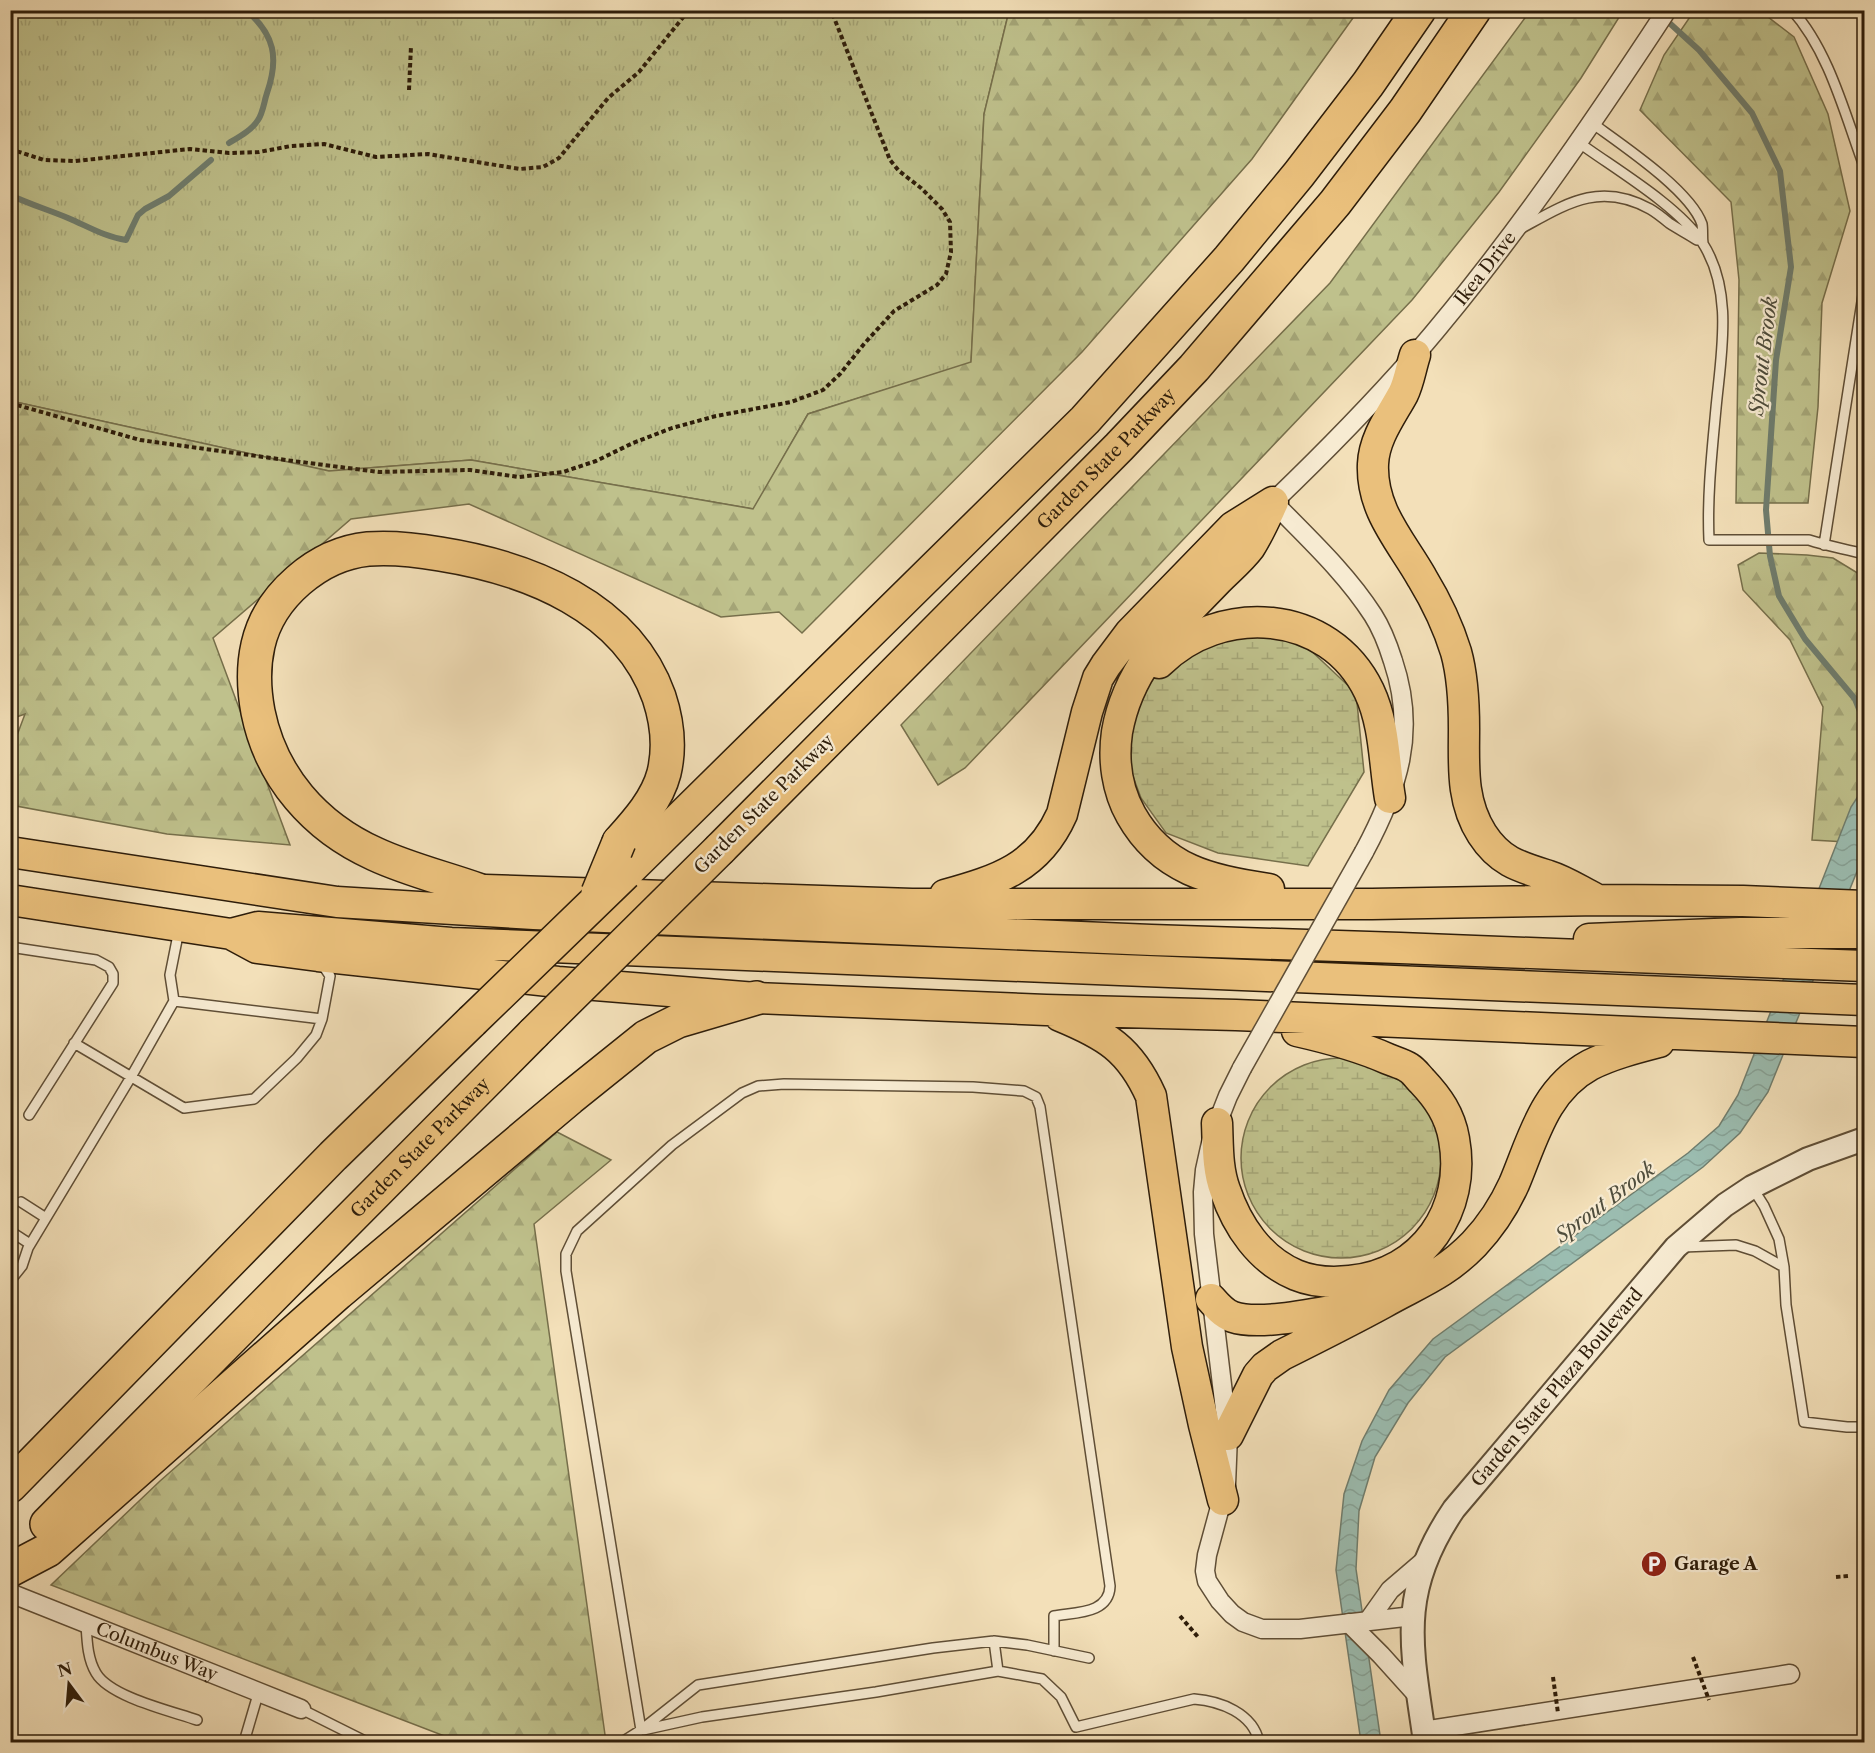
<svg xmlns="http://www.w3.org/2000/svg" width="1875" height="1753" font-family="'Libre Caslon Text',serif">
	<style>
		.grass { fill: url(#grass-tufts); stroke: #766f4b; stroke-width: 1.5 }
		.forest { fill: url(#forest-firs); stroke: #766f4b; stroke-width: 1.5 }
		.wetland { fill: url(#wetland-marsh); stroke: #766f4b; stroke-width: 1.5 }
		.water { fill: url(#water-waves); stroke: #6f7d6e; stroke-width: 1.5 }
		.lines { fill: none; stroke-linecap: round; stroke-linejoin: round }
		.stream { stroke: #6f7d6e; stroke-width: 6 }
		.service-casing { stroke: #5f4e36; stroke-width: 12 }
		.minor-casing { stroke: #5f4e36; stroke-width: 21 }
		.tertiary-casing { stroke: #5f4e36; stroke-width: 26 }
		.trunk-casing { stroke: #2e1d0a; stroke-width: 33 }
		.motorway-casing { stroke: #2e1d0a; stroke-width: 36 }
		.path { stroke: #2e1d0a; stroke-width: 4; stroke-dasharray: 4.5 3; stroke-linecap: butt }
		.service { stroke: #f7ebd2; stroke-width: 9 }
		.minor { stroke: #f7ebd2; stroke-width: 18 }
		.tertiary { stroke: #f7ebd2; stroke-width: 22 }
		.trunk { stroke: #eac07c; stroke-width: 30 }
		.motorway { stroke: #eac07c; stroke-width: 33 }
		.minor-bridge-casing { stroke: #5f4e36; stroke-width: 21; stroke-linecap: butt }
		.motorway-bridge-casing { stroke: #2e1d0a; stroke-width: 36; stroke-linecap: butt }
		.path-bridge { stroke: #2e1d0a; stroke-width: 4; stroke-dasharray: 4.5 3; stroke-linecap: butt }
		.minor-bridge { stroke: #f7ebd2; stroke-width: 18 }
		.motorway-bridge { stroke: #eac07c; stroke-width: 33 }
		.labels { text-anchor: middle; stroke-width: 4.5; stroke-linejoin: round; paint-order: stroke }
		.street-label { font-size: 18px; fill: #2e1d0a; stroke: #f7ebd2 }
		.poi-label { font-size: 18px; font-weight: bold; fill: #2e1d0a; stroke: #f7ebd2; text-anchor: start }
		.water-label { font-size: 20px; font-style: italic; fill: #4f4d3c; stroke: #f7ebd2 }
	</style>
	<defs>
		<pattern id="grass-tufts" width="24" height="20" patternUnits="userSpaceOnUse" patternTransform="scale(1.5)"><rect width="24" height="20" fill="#bfc18c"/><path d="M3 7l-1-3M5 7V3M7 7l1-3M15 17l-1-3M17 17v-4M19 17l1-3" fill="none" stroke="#a4a577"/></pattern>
		<pattern id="forest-firs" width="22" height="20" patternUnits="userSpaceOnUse" patternTransform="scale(1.5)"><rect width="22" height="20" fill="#bfc18c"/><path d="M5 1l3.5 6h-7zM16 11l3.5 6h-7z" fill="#a4a577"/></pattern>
		<pattern id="wetland-marsh" width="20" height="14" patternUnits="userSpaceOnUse" patternTransform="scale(1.5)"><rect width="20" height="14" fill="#bfc18c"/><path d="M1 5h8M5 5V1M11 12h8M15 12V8" fill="none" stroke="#a4a577"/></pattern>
		<pattern id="water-waves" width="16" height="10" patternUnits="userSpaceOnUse" patternTransform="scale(1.5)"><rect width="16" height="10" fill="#9bbdb1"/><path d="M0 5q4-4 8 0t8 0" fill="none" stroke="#86a297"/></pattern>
	</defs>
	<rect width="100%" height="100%" fill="#f3e0b9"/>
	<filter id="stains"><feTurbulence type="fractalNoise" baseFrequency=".00333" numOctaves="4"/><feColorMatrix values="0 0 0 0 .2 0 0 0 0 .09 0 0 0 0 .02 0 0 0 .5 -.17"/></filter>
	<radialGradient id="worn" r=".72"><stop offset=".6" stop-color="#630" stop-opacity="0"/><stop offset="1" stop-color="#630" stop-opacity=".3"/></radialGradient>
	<path class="grass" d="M11,11H1009L984,114L971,363L808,414L754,509L471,460L329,471L11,401Z"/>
	<path class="forest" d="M1759,10L1794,37L1828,114L1850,211L1822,303L1818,407L1808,503H1736L1739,280L1731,202L1640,110L1664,55L1694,11Z
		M1009,11H1358L1252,159L1082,352L802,633L779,612L721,617L469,504L351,519L213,638L290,845L167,834L11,805L10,754L25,714L11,719V401L329,471L471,460L753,509L808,414L971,362L984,114Z
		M1530,11H1623L1581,78L1499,192L1412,300L965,768L938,785L901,725L1330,283Z
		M1759,553L1807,555L1833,558L1864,577V843L1812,840L1823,707L1790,640L1743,590L1738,565Z
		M557,1132L611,1160L534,1224L606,1742H460L51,1585L160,1481Z"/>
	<path class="wetland" d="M1244,629L1306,646L1356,693L1364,772L1308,866L1218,853L1166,833L1141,798L1125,755L1131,703L1175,654Z
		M1241 1158a100 100 0 1 1 200 0a100 100 0 1 1-200 0Z"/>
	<path class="water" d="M1864,787V854L1768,1092L1740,1133L1703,1167L1445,1357L1408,1403L1375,1457L1359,1511L1356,1569L1381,1742H1361L1336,1570L1344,1494L1362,1441L1389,1390L1433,1339L1688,1153L1719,1126L1738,1095L1851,807Z"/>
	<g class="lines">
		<path class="stream" d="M1665,19L1699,50L1752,113L1780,171L1791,267L1776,360L1766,510L1770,556L1779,596L1805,639L1855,699L1864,721
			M229,143C239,137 252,130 258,120C263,113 264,102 267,93C279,58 275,35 246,10
			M10,195C29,204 49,210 68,218C87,226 105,237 126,240L138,215L145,209L169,196L211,160"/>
		<g class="service-casing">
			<path id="service" d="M1792,10C1829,51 1845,115 1864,166
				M1592,123C1622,145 1690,190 1702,224C1703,230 1702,237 1703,243
				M1578,142C1615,169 1677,205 1702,242C1734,291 1721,354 1716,408C1712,452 1707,495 1709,540H1809C1827,546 1846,549 1864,554
				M1520,229C1566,204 1599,181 1650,209C1657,213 1663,218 1669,223C1678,229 1688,234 1697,240
				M1824,545L1864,289
				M10,947L96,960L109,967L113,974V983L29,1115
				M322,964L330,976L322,1019
				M74,1043L184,1108L254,1099L297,1058L316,1035L322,1019L174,1001
				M1752,1187L1764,1206L1779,1239L1784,1267L1786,1305L1804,1422L1847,1427H1864
				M21,1202L46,1218
				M10,1231L30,1244
				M1682,1247L1736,1245L1755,1251L1784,1267
				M10,1281L22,1266L28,1248L131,1077L174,1001L170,975L179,930
				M86,1623C87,1639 87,1658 96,1673C110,1697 171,1711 197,1720
				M994,1641L998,1671L1042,1679L1061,1697L1076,1727L1194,1699C1220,1701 1253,1713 1259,1742
				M301,1709L367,1742
				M641,1730L566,1271V1254L577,1231L672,1145L742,1093L758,1086L784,1084L973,1087L1024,1091L1036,1097L1040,1107L1110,1586C1109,1614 1076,1612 1054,1616V1651
				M643,1730L702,1717L876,1692L998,1671
				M244,1742L259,1691
				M622,1742L641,1730L698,1685L933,1648L994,1641L1027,1645L1089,1658"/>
		</g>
		<g class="minor-casing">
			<g id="minor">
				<path id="s1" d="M1364,852C1398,789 1417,732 1393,661C1388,645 1382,629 1373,615C1346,573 1308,538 1273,502C1322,455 1370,406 1415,355C1508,247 1589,129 1667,10"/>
				<path d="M1242,1068L1228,1096L1213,1134L1205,1170L1203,1192L1204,1234L1228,1435L1226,1485L1207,1555L1205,1571L1207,1581L1220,1601L1232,1614L1243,1622L1262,1629H1300L1413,1616"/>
				<path id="s2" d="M10,1593L301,1709"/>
				<path d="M1368,1621L1390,1590L1425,1560"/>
				<path d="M1349,1623L1381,1655L1418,1696"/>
				<path d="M1423,1731L1790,1674"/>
			</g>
		</g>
		<g class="tertiary-casing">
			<g id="tertiary">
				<path id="s3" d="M1425,1742C1412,1648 1396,1594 1454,1509L1676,1247L1725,1205L1752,1187L1808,1159L1864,1139"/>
			</g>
		</g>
		<g class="trunk-casing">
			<path id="trunk" d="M1415,355C1411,367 1409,382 1403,394C1391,416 1374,438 1373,464C1371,510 1401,541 1422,578C1436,601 1448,626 1456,652C1463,677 1464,703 1464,729C1464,766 1461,801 1482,834C1500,862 1520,867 1549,876C1565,881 1580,891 1594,898
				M1159,663C1220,602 1329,608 1369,691C1385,725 1384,762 1390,798
				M10,852L337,902L534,914L1151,940L1400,948L1864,966
				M453,889L912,904H1372L1600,900L1743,901L1864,906
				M1269,889C1211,881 1162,870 1131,815C1117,790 1113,760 1117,732C1129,664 1174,626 1218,580C1229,569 1241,559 1250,547C1259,533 1266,517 1273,502
				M945,895C998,880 1038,868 1062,814L1087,712L1098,678L1106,665L1130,633L1233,527L1273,502
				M10,900L231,934L257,948L318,956L558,982L756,998L1046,1010L1236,1015L1864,1042
				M231,934L258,927L451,943L1864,1000
				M1589,939L1740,933H1864
				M1060,1016C1106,1035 1130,1049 1151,1096L1187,1347L1204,1425L1223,1500
				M1217,1123C1218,1145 1217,1169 1225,1190C1237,1226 1260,1260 1296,1275C1313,1282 1332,1283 1350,1281C1423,1274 1467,1210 1454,1139C1450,1115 1438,1098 1422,1081C1418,1077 1414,1071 1409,1068C1403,1064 1395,1062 1388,1059C1359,1046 1328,1038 1297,1031
				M1211,1299C1217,1306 1224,1314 1233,1317C1262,1327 1331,1310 1364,1305
				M1228,1435L1258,1375L1265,1367L1282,1355C1316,1338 1350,1321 1383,1303C1418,1283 1444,1275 1474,1244C1490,1227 1504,1206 1514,1184C1533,1139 1544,1090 1590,1065C1612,1054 1636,1048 1659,1042"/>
		</g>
		<g class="motorway-casing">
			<g id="motorway">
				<path id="s4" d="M720,849L1119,447L1194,368L1335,203L1405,111L1474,10"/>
				<path d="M625,873L1085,420L1229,259L1299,174L1368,84L1419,10"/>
				<path d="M478,890C444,878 407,869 375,854C315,827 271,777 258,712C254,691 253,667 258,645C269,596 318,554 368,549C392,547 417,550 440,554C528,568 627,606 659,697C667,721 670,748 664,773C657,800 637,822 619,842"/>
				<path d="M10,1486L333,1156L472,1021"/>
				<path id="s5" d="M47,1524L534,1033"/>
				<path d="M10,1570L48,1550L338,1293L570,1098L646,1037L678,1021L756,998"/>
			</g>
		</g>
		<path class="path" d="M409,90L411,46
			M10,149L44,160L75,161L190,149L229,153L259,152L291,146L324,144L376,157L428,154L520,169L543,167L559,158L608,98L639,72L689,10
			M10,403L140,440L293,461L379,472L470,470L519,477L563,472L596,461L633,443L672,428L716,416L791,402L823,390L840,374L864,344L894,311L937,285L946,274L951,252L950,222L942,209L921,188L899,171L890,160L831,10
			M1836,1577L1848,1576
			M1180,1616L1198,1637"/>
		<use href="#service" class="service"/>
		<use href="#minor" class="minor"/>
		<use href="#tertiary" class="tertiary"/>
		<use href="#trunk" class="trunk"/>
		<use href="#motorway" class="motorway"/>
		<g class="minor-bridge-casing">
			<path id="minor-bridge" d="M1242,1068L1364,852"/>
		</g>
		<g class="motorway-bridge-casing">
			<path id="motorway-bridge" d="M598,893L619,842
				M472,1021L625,873
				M534,1033L720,849"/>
		</g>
		<path class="path-bridge" d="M1693,1657L1709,1700
			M1553,1677L1558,1713"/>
		<use href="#minor-bridge" class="minor-bridge"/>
		<use href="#motorway-bridge" class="motorway-bridge"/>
	</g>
	<defs>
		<g id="parking-disc" transform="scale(1.35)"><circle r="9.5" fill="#8f2418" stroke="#f7ebd2"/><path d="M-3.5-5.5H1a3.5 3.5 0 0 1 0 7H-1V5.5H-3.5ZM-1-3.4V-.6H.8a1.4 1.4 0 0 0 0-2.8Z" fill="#fff"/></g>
	</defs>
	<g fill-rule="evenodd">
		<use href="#parking-disc" x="1654" y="1564"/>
	</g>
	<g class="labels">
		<g class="street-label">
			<text dy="6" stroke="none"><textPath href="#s1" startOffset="717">Ikea Drive</textPath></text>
			<text dy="6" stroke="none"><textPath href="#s4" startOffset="549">Garden State Parkway</textPath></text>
			<text transform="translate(764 804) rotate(-45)" y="6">Garden State Parkway</text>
			<text dy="6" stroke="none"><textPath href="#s5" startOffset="530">Garden State Parkway</textPath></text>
			<text dy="6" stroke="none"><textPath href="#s3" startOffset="402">Garden State Plaza Boulevard</textPath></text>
			<text dy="6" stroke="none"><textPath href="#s2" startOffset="158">Columbus Way</textPath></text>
		</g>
		<g class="poi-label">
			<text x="1674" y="1570">Garage A</text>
		</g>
		<g class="water-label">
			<text transform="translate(1763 356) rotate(-83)" y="7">Sprout Brook</text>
			<text transform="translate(1605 1202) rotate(-37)" y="7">Sprout Brook</text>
		</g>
	</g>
	<rect width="1875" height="1753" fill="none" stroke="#f3e0b9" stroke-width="36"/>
	<rect x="12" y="12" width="1851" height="1729" fill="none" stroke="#2e1d0a" stroke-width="3"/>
	<rect x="18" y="18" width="1839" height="1717" fill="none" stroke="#2e1d0a" stroke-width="1.5"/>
	<g transform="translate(69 1684) rotate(344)" stroke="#f7ebd2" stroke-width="4.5" paint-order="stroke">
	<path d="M0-4.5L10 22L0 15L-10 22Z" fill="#2e1d0a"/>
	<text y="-9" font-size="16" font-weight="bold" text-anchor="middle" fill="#2e1d0a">N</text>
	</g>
	<rect width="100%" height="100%" filter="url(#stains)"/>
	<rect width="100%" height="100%" fill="url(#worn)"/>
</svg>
